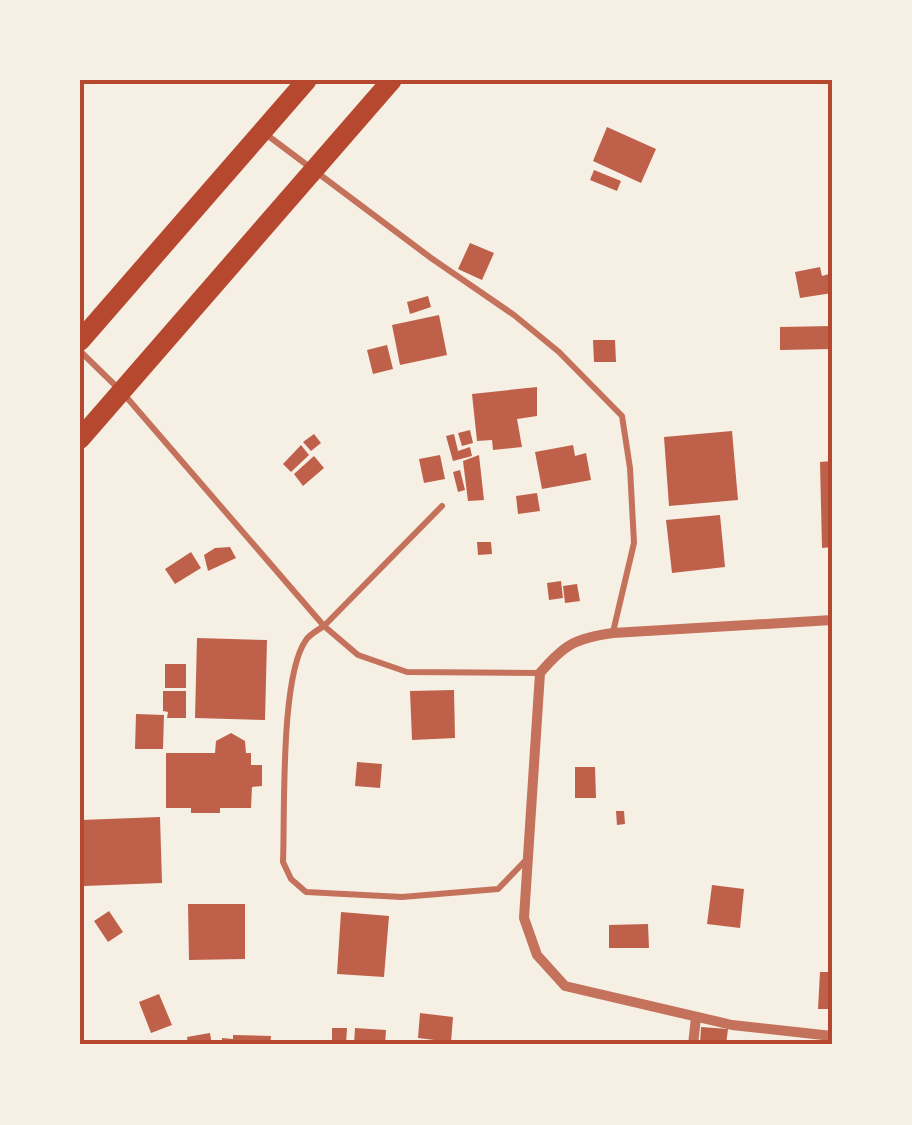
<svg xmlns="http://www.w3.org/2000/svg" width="912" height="1125" font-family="Raleway,sans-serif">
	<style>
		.building { fill: #bf614a }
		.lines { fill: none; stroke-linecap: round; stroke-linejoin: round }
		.service { stroke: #c5725c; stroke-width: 6 }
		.minor { stroke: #c5725c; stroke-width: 10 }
		.trunk { stroke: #b5482f; stroke-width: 20 }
		.neatline { fill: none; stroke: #b5482f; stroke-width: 4 }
	</style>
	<rect width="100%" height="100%" fill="#f6efe4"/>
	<path class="building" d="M607,127L656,149L641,183L593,161Z
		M594,170L621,181L617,191L590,180Z
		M470,243L494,253L482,280L458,269Z
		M820,267L822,276L829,274L832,293L800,298L795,272Z
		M428,296L431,307L410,314L407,302Z
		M439,315L447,355L400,365L392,325Z
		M832,326V349L780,350V327Z
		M593,340H615L616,362H594Z
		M387,345L393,369L373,374L367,350Z
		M537,387V416L517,419L522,447L493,450L492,440L477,441L472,394Z
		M470,430L473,443L462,446L458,433Z
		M732,431L738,500L669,506L664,437Z
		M314,434L321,443L311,451L303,442Z
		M454,434L458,451L470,447L472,456L453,461L446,436Z
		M301,445L309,455L291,472L283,464Z
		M573,445L575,456L586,453L591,480L542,489L535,452Z
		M440,455L445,479L424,483L419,459Z
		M479,455L484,500L468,501L463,461Z
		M314,456L324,468L303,486L294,474Z
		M832,461V547L822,548L820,462Z
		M460,470L465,490L458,492L453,472Z
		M537,493L540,511L518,514L516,496Z
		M720,515L725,567L672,573L666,520Z
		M477,542H491L492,554L478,555Z
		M230,547L236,558L208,571L204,555L215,548Z
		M191,552L201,568L175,584L165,569Z
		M561,581L563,598L549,600L547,583Z
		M577,584L580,601L565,603L563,586Z
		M197,638L267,640L265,720L195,718Z
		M165,664H186V688H165Z
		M454,690L455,738L412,740L410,691Z
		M163,691H186V718H167L168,712L163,711Z
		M136,714L164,715L163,749H135Z
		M231,733L245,741L246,753H251V765H262V786L252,787L251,808H220V813H191V808H166V753H215L216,741Z
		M357,762L382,764L380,788L355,786Z
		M575,767H595L596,798H575Z
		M616,811H624L625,824L617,825Z
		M160,817L162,883L84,886L81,820Z
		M712,885L744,889L740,928L707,924Z
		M188,904H245V959L189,960Z
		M109,911L123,932L108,942L94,921Z
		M341,912L389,916L384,977L337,974Z
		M648,924L649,948H609V925Z
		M820,972H832V1009H818Z
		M159,994L172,1025L151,1033L139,1002Z
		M420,1013L453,1017L451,1042L418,1038Z
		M701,1027L728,1029L726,1045H700Z
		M332,1028H347L346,1045H332Z
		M355,1028L386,1030L385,1045H354Z
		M210,1033L212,1045H188L187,1037Z
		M233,1035L271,1036L270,1045H222V1038L233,1039Z"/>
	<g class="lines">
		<path class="service" d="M267,135L431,258L514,315L559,352L622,416L630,468L634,543L613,632
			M80,351L122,392L324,626L358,655L407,672L539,673
			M442,506L324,626C318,630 310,634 306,640C280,676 285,813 283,862L291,879L306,892L402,897L498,889L525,861"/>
		<path class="minor" d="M832,620L613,633C575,638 564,645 540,673L524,918L537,955L565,986L732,1025L832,1036
			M693,1045L696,1017"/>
		<path class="trunk" d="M80,341L307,80
			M80,439L392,80"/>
	</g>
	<rect width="912" height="1125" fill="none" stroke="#f6efe4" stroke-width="165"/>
	<rect x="82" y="82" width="748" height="960" class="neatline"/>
</svg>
